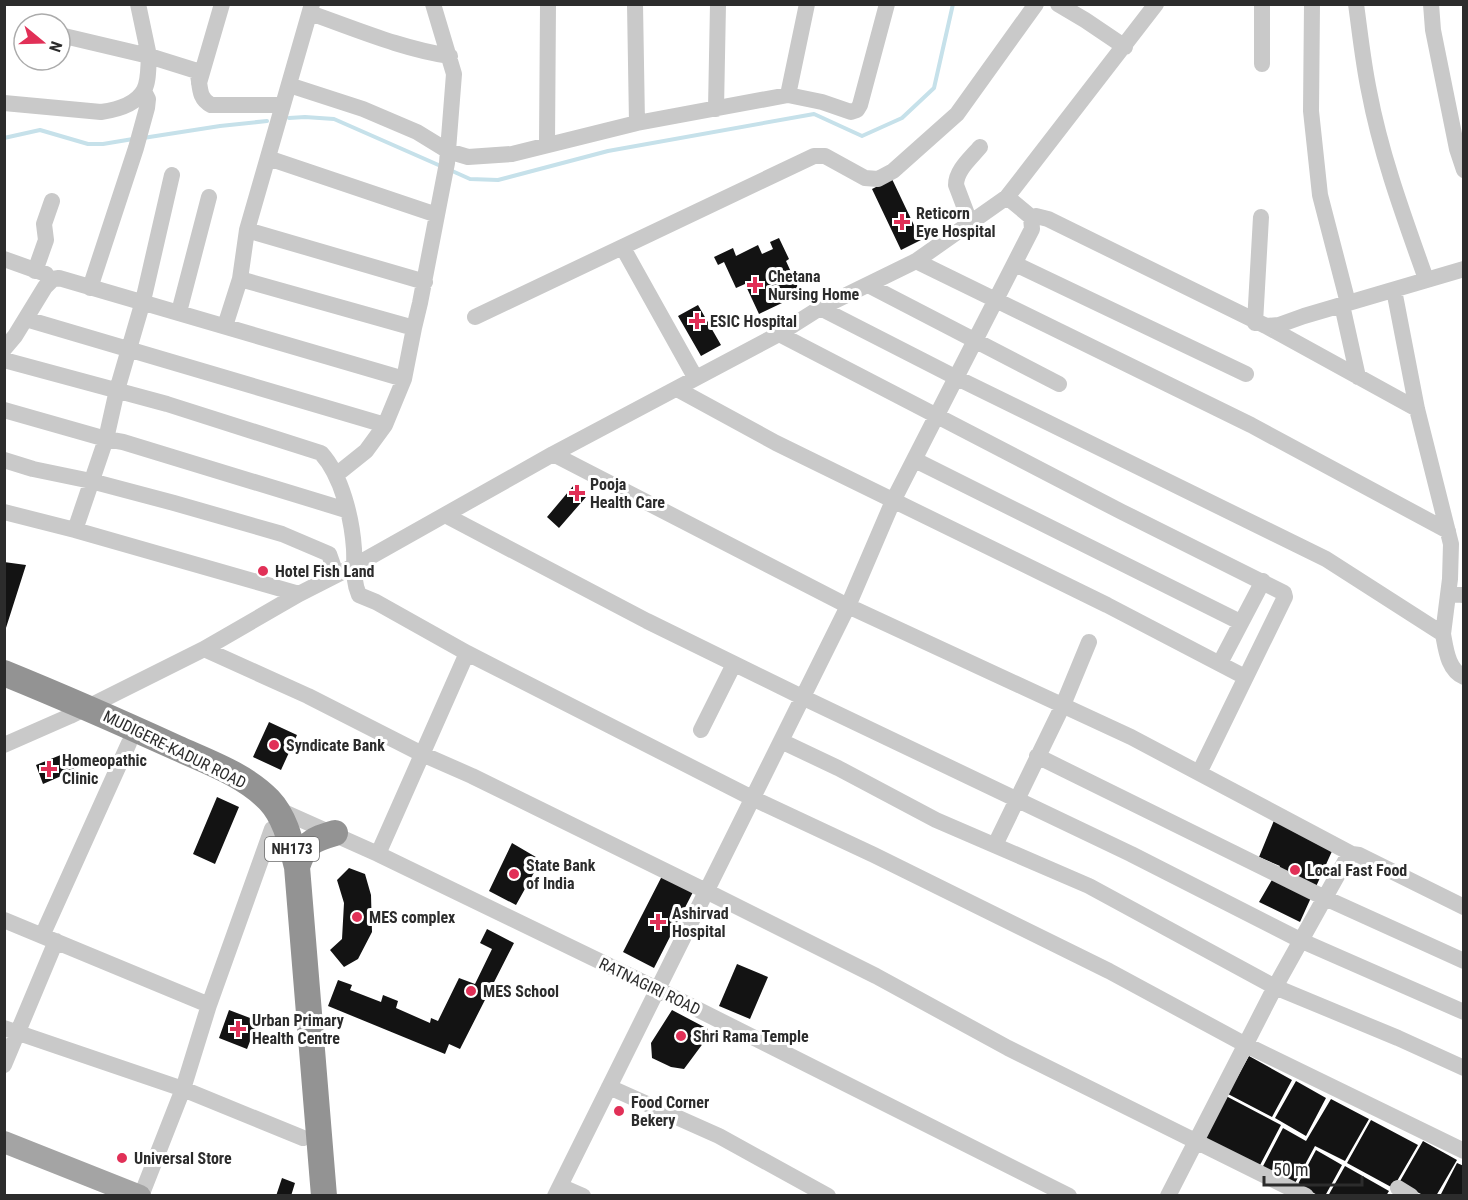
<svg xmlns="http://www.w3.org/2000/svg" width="1468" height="1200" font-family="'Roboto Condensed',sans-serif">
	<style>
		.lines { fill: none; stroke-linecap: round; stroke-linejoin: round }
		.stream { stroke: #c6e1ea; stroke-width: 4 }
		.building { fill: #131313 }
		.minor { stroke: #c9c9c9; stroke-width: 16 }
		.major { stroke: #a4a4a4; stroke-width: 22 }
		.highway { stroke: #939393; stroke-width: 26 }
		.poi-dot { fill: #e13057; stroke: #fff; stroke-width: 2 }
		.labels { text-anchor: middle; stroke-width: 6; stroke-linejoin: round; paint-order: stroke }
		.shield { fill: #fff; stroke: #6b6b6b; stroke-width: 1.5 }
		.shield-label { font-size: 15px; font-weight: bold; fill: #2c2c2c }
		.poi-label { font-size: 16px; font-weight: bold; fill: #2c2c2c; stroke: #fff; text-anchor: start }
		.street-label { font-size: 16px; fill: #2c2c2c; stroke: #fff }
	</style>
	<rect width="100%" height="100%" fill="#fff"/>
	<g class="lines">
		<path class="stream" d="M289,118L305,117L334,119L443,167
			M4,138L40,130L88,144H103L133,139
			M143,138L220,126L267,121
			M450,170L470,179L498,180L608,151L814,114L862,136L902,118L934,88L953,4"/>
	</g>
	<path class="building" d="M892,179L921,240L901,250L872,189Z
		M779,238L789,259L786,261L801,294L759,314L745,284L736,288L724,262L718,265L714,257L733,248L736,256L758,245L762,254L773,249L770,242Z
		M698,305L721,345L701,356L678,316Z
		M574,485L586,497L559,528L547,517Z
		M4,562L26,565L5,631H4Z
		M269,722L297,735L281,770L253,757Z
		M68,752L75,770L43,784L36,765Z
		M217,797L239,807L215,864L193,854Z
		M1275,818L1333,849L1300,922L1259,902L1280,866L1259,857Z
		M512,843L541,860L516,905L489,891Z
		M349,868L365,874L371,895L372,932L358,959L344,967L330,950L342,939L344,903L337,880Z
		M662,876L693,892L654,968L623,952Z
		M487,929L514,943L460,1049L449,1044L445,1054L328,1006L338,980L352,985L350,990L381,1002L383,995L398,1001L396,1008L430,1023L431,1018L438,1021L459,978L475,984L492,949L480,943Z
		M737,964L768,977L750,1019L719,1006Z
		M229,1010L258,1021L247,1049L219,1038Z
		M672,1010L708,1029L704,1042L684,1069L671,1067L652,1058L651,1043Z
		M1249,1056L1292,1080L1272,1117L1228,1094Z
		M1296,1081L1326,1098L1306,1136L1275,1118Z
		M1226,1096L1281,1125L1259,1167L1204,1138Z
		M1331,1099L1369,1119L1345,1161L1315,1146L1294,1185L1262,1168L1283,1128L1306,1141Z
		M1371,1120L1418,1145L1393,1188L1347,1163Z
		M1423,1141L1457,1160L1436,1196H1425L1399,1183Z
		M1316,1150L1342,1165L1325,1196H1319L1298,1184Z
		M1457,1163L1464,1166V1196H1440Z
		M1345,1166L1389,1191L1386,1196H1328Z
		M282,1178L295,1183L291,1196H276Z"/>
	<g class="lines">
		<path class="minor" d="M138,4L149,56L197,71C201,84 197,98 211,105H282
			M635,4L637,123
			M1058,4L1085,20L1125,47
			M1312,4L1311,111L1320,195L1348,303
			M1356,4C1360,33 1363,62 1369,91C1381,155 1404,217 1426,279
			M1431,4L1433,30L1457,149L1464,170
			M310,13C356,29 402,49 450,56
			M1262,64V4
			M199,83L222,4
			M289,85L363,109L417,132L448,151L468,157L512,154L637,123L788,95L822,102L851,112L857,110L860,105L887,4
			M788,95L807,4
			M4,103L101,112C115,110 136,105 144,90C149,81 148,67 149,56L60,35
			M716,109L718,4
			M547,144L548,4
			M268,158L437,215
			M1031,217L1036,216L1048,219L1266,326L1417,409
			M970,222L956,185C956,170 971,158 980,147
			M247,230L425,282
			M623,248L695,377
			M4,259L46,274
			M916,261L1251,425L1448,531
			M1015,264L1246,374
			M35,271L46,240L44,224L52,201
			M240,279L414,328
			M868,285L1059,384
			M90,288L136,148L147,108L148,99L144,91
			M1394,290L1417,409L1451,544L1450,579L1443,634
			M1342,305L1358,377
			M820,308L957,378L1326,559L1443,634C1446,650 1448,670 1464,677
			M179,312L209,197
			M475,317L814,156H825L865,178L878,179L893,171L957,114L1036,4
			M26,319L385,425
			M1255,323L1261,217
			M225,326L240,279L247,230L312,4
			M1266,326L1279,325L1304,316L1464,269
			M779,334L1122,512L1284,593L1285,597L1199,773
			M4,349L15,336L45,287L53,279L59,278L404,379
			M4,360L167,404L321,453C342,476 352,519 354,549C355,565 352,579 359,595L376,602L467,653L752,798L874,855L1109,971L1246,1045L1464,1151
			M677,389L776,443L1107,605L1245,677
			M4,410L106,439L123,442L346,510
			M553,454L848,606L1131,737L1352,854L1359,855L1464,907
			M4,460L33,469L91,481L174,503L282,534L329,554L336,574
			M915,460L1240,622
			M336,475L366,451L385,425L404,379L414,328L420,303L447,163L454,74L433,4
			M4,512L75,530L299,594
			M445,515L647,621L802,697L1131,854L1302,941L1464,1012
			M75,530L106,439L117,390L143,301L172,175
			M1448,594L1464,595
			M204,649L308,696L422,754L472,776L706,891L876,976L1008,1048L1306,1196
			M1220,663L1263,581
			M701,730L734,664
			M781,741L838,768L936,820L1089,886L1275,987L1398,1038L1464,1068
			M4,745L70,716L204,649L299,594L354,566L553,454L779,334L820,308L916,261L1007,197L1156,4
			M1037,756L1325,898L1464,961
			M275,808L378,854L657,989L1069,1196
			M995,845L1063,705L1089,642
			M378,854L467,653
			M4,920L209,1005
			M42,936L129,743
			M4,1028L183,1089L303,1138
			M4,1065L56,941
			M609,1087L719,1136L828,1196
			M560,1186L583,1196
			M1398,1188L1411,1196
			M141,1196L183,1089L209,1005L272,829
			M555,1196L848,606L893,501L1032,229L1031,217L1007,197
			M1168,1196L1275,987L1347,858L1352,854"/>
		<path class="major" d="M4,1142L140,1196"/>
		<path class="highway" d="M4,673C63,697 120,722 177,748C208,762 245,775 269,800C286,818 291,844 297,867L324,1196
			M297,867C305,843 311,840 335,833"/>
	</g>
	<g class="poi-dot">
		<path d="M899 213h6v6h6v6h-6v6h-6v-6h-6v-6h6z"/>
		<path d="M752 276h6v6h6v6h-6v6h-6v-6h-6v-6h6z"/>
		<path d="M694 312h6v6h6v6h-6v6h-6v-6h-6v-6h6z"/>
		<path d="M574 484h6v6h6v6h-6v6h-6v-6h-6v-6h6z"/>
		<circle cx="263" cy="571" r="6"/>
		<circle cx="274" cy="745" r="6"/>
		<path d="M46 760h6v6h6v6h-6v6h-6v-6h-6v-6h6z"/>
		<circle cx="1295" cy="870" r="6"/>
		<circle cx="514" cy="874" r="6"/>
		<circle cx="357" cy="917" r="6"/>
		<path d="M655 913h6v6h6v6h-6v6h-6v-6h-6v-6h6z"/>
		<circle cx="471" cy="991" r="6"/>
		<path d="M235 1020h6v6h6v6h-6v6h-6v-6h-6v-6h6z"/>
		<circle cx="681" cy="1036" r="6"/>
		<circle cx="619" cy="1111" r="6"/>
		<circle cx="122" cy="1158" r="6"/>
	</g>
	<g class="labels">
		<rect class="shield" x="265" y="837" width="54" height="24" rx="4.5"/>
		<g class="shield-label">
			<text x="292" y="854">NH173</text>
		</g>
		<g class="poi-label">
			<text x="916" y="219">Reticorn<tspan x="916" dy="18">Eye Hospital</tspan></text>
			<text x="768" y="282">Chetana<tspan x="768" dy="18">Nursing Home</tspan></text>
			<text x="710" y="327">ESIC Hospital</text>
			<text x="590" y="490">Pooja<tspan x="590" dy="18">Health Care</tspan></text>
			<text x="275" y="577">Hotel Fish Land</text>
			<text x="286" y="751">Syndicate Bank</text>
			<text x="62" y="766">Homeopathic<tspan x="62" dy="18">Clinic</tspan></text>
			<text x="526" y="871">State Bank<tspan x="526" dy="18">of India</tspan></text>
			<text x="1307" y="876">Local Fast Food</text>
			<text x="672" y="919">Ashirvad<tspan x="672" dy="18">Hospital</tspan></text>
			<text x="369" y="923">MES complex</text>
			<text x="483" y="997">MES School</text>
			<text x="252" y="1026">Urban Primary<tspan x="252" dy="18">Health Centre</tspan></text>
			<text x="693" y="1042">Shri Rama Temple</text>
			<text x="631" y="1108">Food Corner<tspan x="631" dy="18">Bekery</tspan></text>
			<text x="134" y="1164">Universal Store</text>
		</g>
		<g class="street-label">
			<text transform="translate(175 749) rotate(26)" y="6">MUDIGERE-KADUR ROAD</text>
			<text transform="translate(650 986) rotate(26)" y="6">RATNAGIRI ROAD</text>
		</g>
	</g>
	<rect width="1468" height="1200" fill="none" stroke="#2c2c2c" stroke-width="12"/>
	<g transform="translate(42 42) rotate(109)"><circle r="28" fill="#ffffff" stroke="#ababab" stroke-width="1.5"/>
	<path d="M0-4.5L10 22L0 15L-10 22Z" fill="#e13057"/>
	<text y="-9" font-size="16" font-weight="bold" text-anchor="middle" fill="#2c2c2c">N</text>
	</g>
	<path d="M1264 1176v9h98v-9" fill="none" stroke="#2c2c2c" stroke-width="3"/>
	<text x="1273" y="1176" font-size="18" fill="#2c2c2c" stroke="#ffffff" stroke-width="4.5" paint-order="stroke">50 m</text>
</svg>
